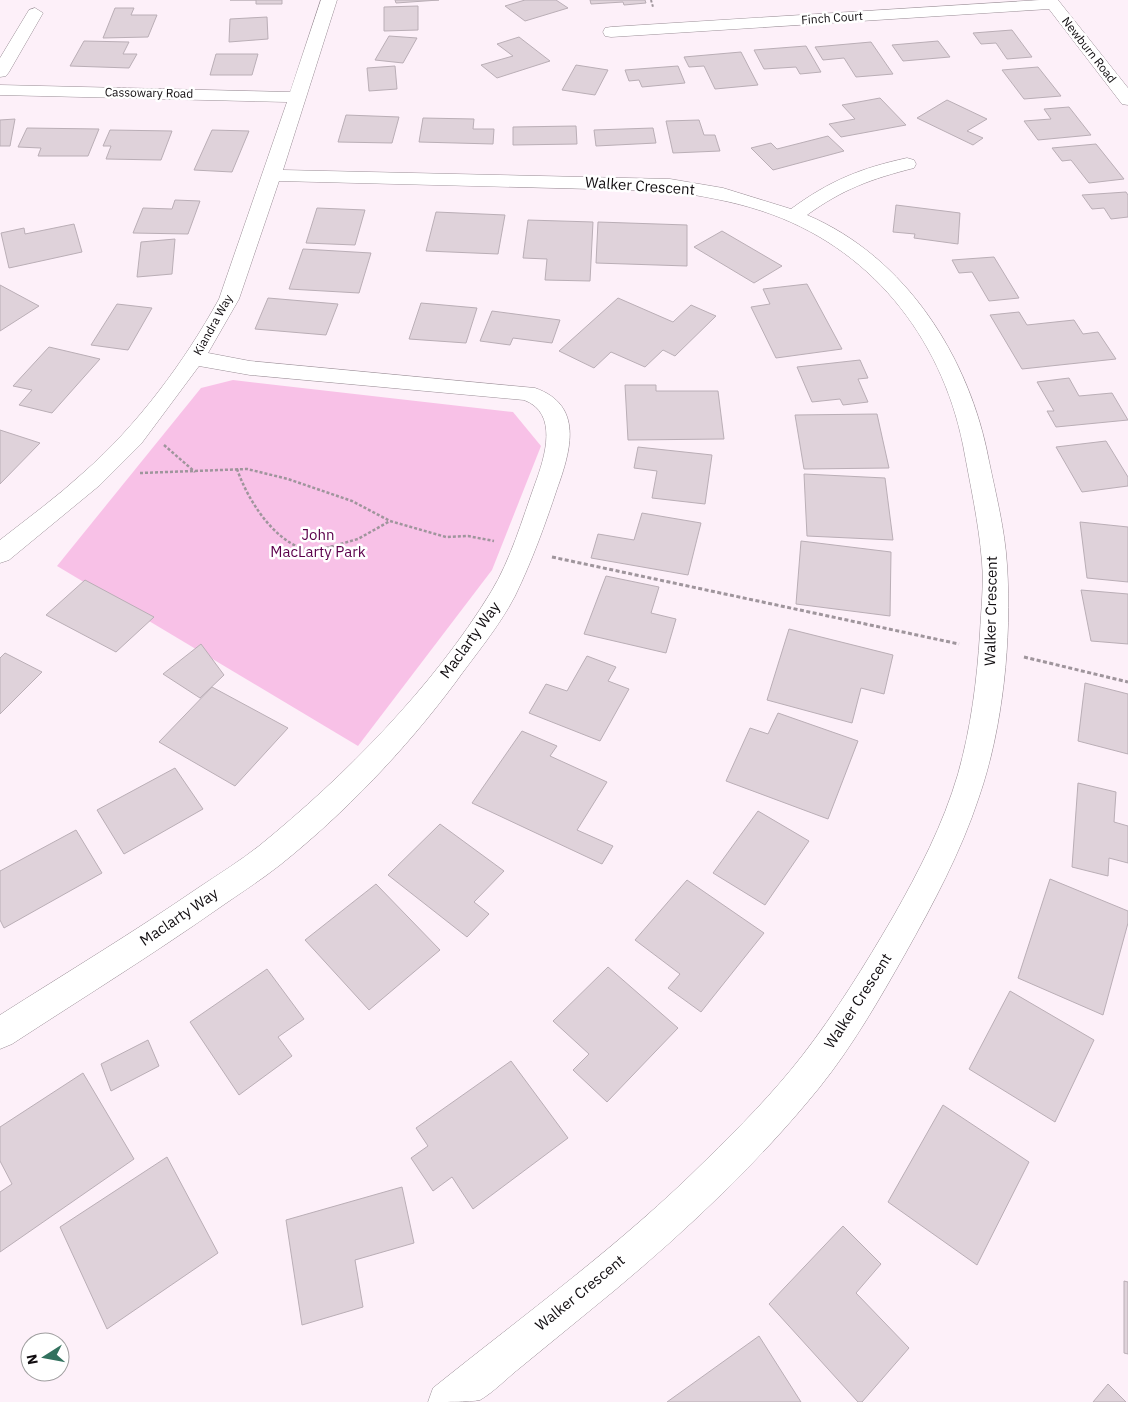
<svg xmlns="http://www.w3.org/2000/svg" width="1128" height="1402" font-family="'IBM Plex Sans',sans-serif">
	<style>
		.green { fill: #f8c1e7 }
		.building { fill: #dfd2da; stroke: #baaeb6 }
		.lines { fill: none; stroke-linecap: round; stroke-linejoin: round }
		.minor-casing { stroke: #9a8e96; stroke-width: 1 }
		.path-far2 { stroke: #9f959c; stroke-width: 2; stroke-dasharray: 2.5 2; stroke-linecap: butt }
		.path-far1 { stroke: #9f959c; stroke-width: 2.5; stroke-dasharray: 3 2; stroke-linecap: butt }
		.path { stroke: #9f959c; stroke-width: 3; stroke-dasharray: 4 2.5; stroke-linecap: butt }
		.minor { fill: #fff; fill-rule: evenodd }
		.labels { text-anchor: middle; stroke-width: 5; stroke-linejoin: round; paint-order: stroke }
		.far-street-label { font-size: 12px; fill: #100c0f; stroke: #fff }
		.street-label { font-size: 15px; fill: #100c0f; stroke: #fff }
		.park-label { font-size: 15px; fill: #5b004b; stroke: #fff }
	</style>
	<rect width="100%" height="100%" fill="#fdf0f9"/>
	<path class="green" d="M233,380L513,412L541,446L492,570L358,746L57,566L201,388Z"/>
	<path class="building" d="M230,0H282V4H256V0Z
		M395,0H439L396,3Z
		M525,0H556L568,8L525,21L505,6Z
		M590,0H645L646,3L624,5L623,2L591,4Z
		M418,6V30L384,31V7Z
		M115,8H134L131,15H157L148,37L103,38Z
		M267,17L268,39L229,42L230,19Z
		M1012,30L1032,57L1007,59L996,43L981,44L973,33Z
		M389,36L417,38L403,63L375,60Z
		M519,37L550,61L497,78L481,65L513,56L497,44Z
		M84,41L129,42L123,54H137L129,68L70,66Z
		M938,41L950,57L903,61L892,45Z
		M871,42L893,74L856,77L844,58L823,60L815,47Z
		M806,46L821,72L800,74L796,67L764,69L754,50Z
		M741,52L758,85L715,89L704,66L689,67L684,57Z
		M216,54H258L252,75H210Z
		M576,65L608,70L595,95L562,90Z
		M395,66L397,89L369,91L367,68Z
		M678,66L685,83L642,87L639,80L629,81L625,70Z
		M1038,67L1061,96L1024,99L1002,70Z
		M880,98L906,125L841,137L829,124L855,119L842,105Z
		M947,100L987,119L967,131L983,138L973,145L917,118Z
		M1069,107L1091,135L1038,140L1024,121L1051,119L1044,109Z
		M346,115L399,117L392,143L338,142Z
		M423,118L474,119L473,129H494L493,144L419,142Z
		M15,119L10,146H0V120Z
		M699,120L704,135H715L720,151L673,153L666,121Z
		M576,126L577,144L513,145V127Z
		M27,128L99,129L88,156H38L41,148L18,147Z
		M653,128L656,143L596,146L594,130Z
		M110,130L172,131L161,160L106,159L111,146H103Z
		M212,130L249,131L232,172L194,170Z
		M828,136L844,151L773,170L751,148L771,143L777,149Z
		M1096,144L1124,179L1089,183L1071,160L1062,161L1052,148Z
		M1126,192L1128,195V217L1111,219L1104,208L1092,209L1082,195Z
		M175,200L200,201L188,234L133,233L143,208L172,209Z
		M896,205L960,213L958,244L914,238L915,234L893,232Z
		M317,208L365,210L355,245L306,243Z
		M436,212L505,215L498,254L426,251Z
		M528,220L593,222L590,281L545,280L547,259L523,258Z
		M598,222L687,225V266L596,263Z
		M74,224L82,252L9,268L1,233L24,228L25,234Z
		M722,231L782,266L754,283L694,247Z
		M175,239L172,274L137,277L141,242Z
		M303,249L371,253L359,293L289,289Z
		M994,257L1019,298L989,301L972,272L959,273L952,260Z
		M807,284L842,349L776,358L751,307L770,304L763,289Z
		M0,285L39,306L0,331Z
		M268,298L338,304L326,335L255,329Z
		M618,298L673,322L691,305L716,316L675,356L663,350L645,367L611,352L594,368L559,351Z
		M421,303L477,308L466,343L409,339Z
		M117,304L152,308L128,350L91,345Z
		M492,311L560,320L552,343L513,338L510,345L480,341Z
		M1019,312L1027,325L1074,320L1083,334L1098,332L1116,359L1022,369L990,315Z
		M49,347L100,359L52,413L19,405L32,390L13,386Z
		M860,360L868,378L858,379L868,402L843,405L840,399L812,402L797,367Z
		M1069,378L1079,396L1112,393L1128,420L1056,427L1047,411H1054L1037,382Z
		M625,385H656V391H718L724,439L628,440Z
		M877,414L889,468L804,469L795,415Z
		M0,430L40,443L0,484Z
		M1106,441L1128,477V486L1082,492L1056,447Z
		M638,447L712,455L705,504L652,498L657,471L634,468Z
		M804,474L885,478L893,540L807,536Z
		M642,513L701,523L688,575L591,558L598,534L634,540Z
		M1080,522L1128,527V582L1087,578Z
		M801,541L891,552L890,616L796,604Z
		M606,576L659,587L651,613L676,619L666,653L584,634Z
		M85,580L154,617L116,652L46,615Z
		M1081,590L1128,594V644L1091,641Z
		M789,629L893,655L884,694L861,688L852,723L767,700Z
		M201,644L224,675L200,698L163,674Z
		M5,653L42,672L0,714V658Z
		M587,656L616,667L608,681L629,689L600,741L529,713L546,684L567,691Z
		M1085,683L1128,694V754L1078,741Z
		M212,687L288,728L235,786L159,742Z
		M778,713L858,741L828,819L726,781L750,728L768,734Z
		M522,731L557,746L550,756L607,782L577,830L613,846L602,864L472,803Z
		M175,768L203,809L124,854L97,810Z
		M1078,783L1116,792L1114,822L1128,826V863L1109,858L1108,876L1072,867Z
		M758,811L809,841L765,905L713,873Z
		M440,824L504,871L474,902L489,914L467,937L388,875Z
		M76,830L102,873L4,928L0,920V871Z
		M1050,879L1128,911V923L1103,1015L1018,978Z
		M687,880L764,933L701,1012L668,988L680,974L635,940Z
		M376,884L440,950L369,1010L305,940Z
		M608,967L678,1028L607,1102L573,1070L589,1054L553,1021Z
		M267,969L304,1019L278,1037L292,1056L239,1095L190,1022Z
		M1010,991L1094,1040L1055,1122L969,1069Z
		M148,1040L159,1066L111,1091L101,1064Z
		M511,1061L568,1138L473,1209L452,1177L433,1191L411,1158L428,1146L416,1128Z
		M83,1073L134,1159L0,1252V1192L12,1184L0,1161V1127Z
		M943,1105L1029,1162L977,1265L888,1202Z
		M167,1157L218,1253L107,1329L60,1227Z
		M402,1187L414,1243L355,1260L363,1307L302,1325L286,1220Z
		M843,1226L881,1264L856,1293L909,1348L862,1402H858L769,1304Z
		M1124,1281L1128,1282V1354L1124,1353Z
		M759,1336L801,1402H667Z
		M1108,1384L1126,1402H1093Z"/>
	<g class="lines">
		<g class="minor-casing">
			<path id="minor" d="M321,0H337L283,170L670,179L723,188L791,209C829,181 861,168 907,158L914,160L916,164L914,168C871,179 843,189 807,215C906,257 970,358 989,461C996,495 1005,530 1007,565C1012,638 1003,728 979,797C961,852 933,904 905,954C879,1000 852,1047 819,1088C759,1162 688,1229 615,1290C584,1316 552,1341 521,1367C508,1377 494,1392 480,1400C470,1402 440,1402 428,1402L433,1388C525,1314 622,1244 706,1160C739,1128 774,1092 802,1056C836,1012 865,965 893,917C919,871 943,825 958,774C971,728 977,680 980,633C981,610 984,586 982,562C979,524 970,483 963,445C941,336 869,246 762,211C732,201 701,196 670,191L279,181L239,299L208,353L250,361L535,388C584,405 571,450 557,489C545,525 532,561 515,596C499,627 475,655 455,683C405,750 345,813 280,865C261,880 239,894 219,908C152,955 81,999 12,1044L0,1049V1015C66,973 134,932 198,888C219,874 240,861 259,846C345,776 433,687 491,592C511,559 522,520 535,484C545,457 559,413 524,400L250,375L199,366L141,444L100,485L9,560L0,563V540C28,518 57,497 83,473C137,426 185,361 219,299L287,102L0,95V85L290,92Z
				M1040,0H1058L1128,88V105L1122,104L1049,9L611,37L605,36L603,32L605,28L611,27Z
				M35,8L43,13L9,72L6,76L0,77V58L29,10Z"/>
		</g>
		<path class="path-far2" d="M651,0L653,7"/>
		<path class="path-far1" d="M164,445L195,472
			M237,469C247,498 271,537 301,548
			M140,473L247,469L288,479L352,501L390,521L446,537L468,536L494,541
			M326,548L358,539L390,521"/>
		<path class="path" d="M298,547L311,551L332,547
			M552,557L959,644
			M1024,657L1128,682"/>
		<use href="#minor" class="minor"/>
	</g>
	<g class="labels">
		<g class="far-street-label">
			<text transform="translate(832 18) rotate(-4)" y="4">Finch Court</text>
			<text transform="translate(1089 50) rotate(52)" y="4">Newburn Road</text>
			<text transform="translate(149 93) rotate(1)" y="4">Cassowary Road</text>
			<text transform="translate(213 325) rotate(-61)" y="4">Kiandra Way</text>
		</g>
		<g class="street-label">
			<text transform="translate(640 186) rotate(4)" y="5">Walker Crescent</text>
			<text transform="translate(991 611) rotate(-89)" y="5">Walker Crescent</text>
			<text transform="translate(470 640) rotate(-54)" y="5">Maclarty Way</text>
			<text transform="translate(179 917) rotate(-34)" y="5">Maclarty Way</text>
			<text transform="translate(858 1001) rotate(-57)" y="5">Walker Crescent</text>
			<text transform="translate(580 1293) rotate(-39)" y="5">Walker Crescent</text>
		</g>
		<g class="park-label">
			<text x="318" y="540">John<tspan x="318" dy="17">MacLarty Park</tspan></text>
		</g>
	</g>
	<g transform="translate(45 1357) rotate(259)"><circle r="24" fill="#ffffff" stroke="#9f9e9f"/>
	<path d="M0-4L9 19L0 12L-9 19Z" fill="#32715e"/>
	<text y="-8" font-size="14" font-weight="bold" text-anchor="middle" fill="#100c0f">N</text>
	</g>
</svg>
